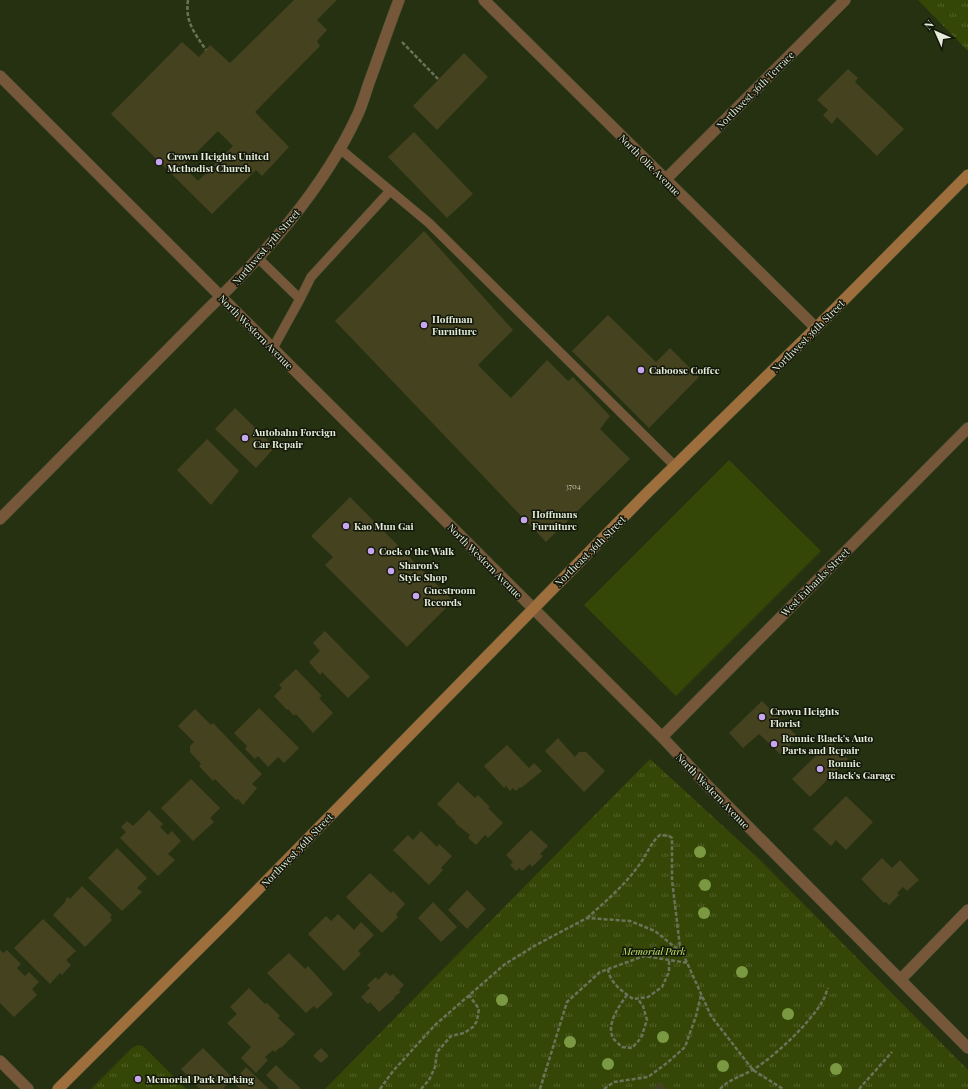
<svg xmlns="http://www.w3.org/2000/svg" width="968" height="1089" font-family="'Playfair Display',serif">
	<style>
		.grass { fill: #354707 }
		.park { fill: url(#park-tufts) }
		.building { fill: #454220; fill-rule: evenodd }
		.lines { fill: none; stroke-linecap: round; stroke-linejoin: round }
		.service-casing { stroke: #444f32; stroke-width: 10 }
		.minor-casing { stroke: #444f32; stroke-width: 12 }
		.tertiary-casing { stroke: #444f32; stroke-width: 12 }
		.secondary-casing { stroke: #444f32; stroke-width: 12 }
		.path { stroke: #6a7359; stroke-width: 2.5; stroke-dasharray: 4 2; stroke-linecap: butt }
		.service { stroke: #765739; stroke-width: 9 }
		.minor { stroke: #765739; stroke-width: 11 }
		.tertiary { stroke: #765739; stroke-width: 11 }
		.secondary { stroke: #9f6e3d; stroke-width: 11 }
		.tree { fill: #7b9843 }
		.poi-dot { fill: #c7a6ef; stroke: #121709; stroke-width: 1.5 }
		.labels { text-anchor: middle; stroke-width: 3; stroke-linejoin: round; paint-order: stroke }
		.number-label { font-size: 8px; fill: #bcc2ab }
		.street-label { font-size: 10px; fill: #e4ecd9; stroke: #121709 }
		.poi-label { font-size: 10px; font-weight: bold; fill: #e4ecd9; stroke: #121709; text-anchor: start }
		.park-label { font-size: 10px; font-style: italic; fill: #c1ec6b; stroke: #121709 }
	</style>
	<defs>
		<pattern id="park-tufts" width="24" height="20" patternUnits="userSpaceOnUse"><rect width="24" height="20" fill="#354707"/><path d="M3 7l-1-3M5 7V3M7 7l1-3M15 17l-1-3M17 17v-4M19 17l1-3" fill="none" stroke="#52622b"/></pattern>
	</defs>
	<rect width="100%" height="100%" fill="#263112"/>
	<path class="grass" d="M729,460L821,551L676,696L584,605Z"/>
	<path class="park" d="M918,0H968V51Z
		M650,759L759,859L968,1070V1089H325Z
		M138,1045L143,1046L186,1089H91L132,1048Z"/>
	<path class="building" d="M294,0H337L317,20L327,30L317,41L320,46L255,112L289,147L262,176L256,170L212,214L111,114L182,42L199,57L210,45L230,63ZM218,131L233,146L198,181L183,166Z
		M464,53L488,77L437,130L413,106Z
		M848,69L858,78L855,82L904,129L877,156L837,117L832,124L823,115L828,110L817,100Z
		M414,132L473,194L447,218L388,157Z
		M424,231L513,330L478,365L511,398L547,360L568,381L573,377L610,416L600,429L630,459L546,542L335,321Z
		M608,315L656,362L670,348L699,377L649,428L572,351Z
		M235,408L275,447L256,468L215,429Z
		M207,439L239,471L211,505L177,470Z
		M350,497L453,601L407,647L325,565L333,557L311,536Z
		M325,631L370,677L348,698L322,672L320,675L309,662L320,651L313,643Z
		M296,669L322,696L319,698L333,713L313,733L296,714L294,716L288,709L287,710L274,696L282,688L279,685Z
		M762,701L798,737L781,755L759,734L743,748L729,733Z
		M259,708L299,748L284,763L278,757L268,767L258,756L255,759L245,749L247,746L234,733Z
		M195,709L211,725L213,723L262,774L252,784L257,788L243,805L238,799L236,800L215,779L213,781L199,766L201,764L190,752V746L194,742L178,726Z
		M558,738L575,757L579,752H586L605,771L584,792L545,751Z
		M830,742L848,759L810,797L792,779Z
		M507,745L529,768L534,763L542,771L521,788L520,787L516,791L513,788L510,791L506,786L504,788L484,766Z
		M191,779L220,808L210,818L214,822L193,841L161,808Z
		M458,782L475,798L478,795L490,807L488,808L503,823L488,838L485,835L476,845L468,838L470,835L455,823L456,822L437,804Z
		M846,796L873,822L846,850L836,840L831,846L813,829Z
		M149,810L163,824L160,827L168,835L172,831L181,841L168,854L175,860L158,876L120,838L126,832L121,827L127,821L133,826Z
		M531,830L548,846L540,854L543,856L532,867L530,864L522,871L519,868L516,871L510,865L513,862L506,855Z
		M421,831L437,847L439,844L452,856L441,868L443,870L429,885L393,850L408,835L413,840Z
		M117,848L147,878L137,888L142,892L122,911L88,878Z
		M882,858L892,868L900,860L919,880L907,891L903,887L897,893L899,895L889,905L886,902L884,903L861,879Z
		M370,873L391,893L393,891L405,904L396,914L398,917L382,933L346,897Z
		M82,886L112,915L110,917L112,920L85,947L53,915L66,901L65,900L68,897L70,899Z
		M467,890L486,909L467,929L448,910Z
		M433,902L457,927L441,942L418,918Z
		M338,914L354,930L361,922L374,935L358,951L361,954L344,971L308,934L326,916L331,921Z
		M43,919L76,951L66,960L71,965L62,975L60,973L50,984L14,948Z
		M0,950L3,953L7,950L21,964L17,968L25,976L29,972L39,982L32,989L37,995L14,1017L0,1003Z
		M289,953L305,969L308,966L333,994L317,1009L314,1006L306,1013L267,973Z
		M386,972L390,976L393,974L404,985L399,990L401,992L394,997L395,998L379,1012L370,1002L368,1004L361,997L370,988L367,985L376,977L378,980Z
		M249,988L265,1004L267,1003L280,1016L278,1018L295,1034L281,1048L280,1047L275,1052L273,1050L265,1057L268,1060L256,1073L241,1058L251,1047L227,1023L237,1014L230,1007Z
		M203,1048L233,1078L223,1089H200L181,1069Z
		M321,1048L329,1056L321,1063L313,1056Z
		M276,1065L290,1079H291L301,1089H277L279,1088L266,1075Z
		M246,1067L269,1089H240L233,1082Z
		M660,1081L667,1089H652Z"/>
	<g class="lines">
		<g class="service-casing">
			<path id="service" d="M339,148L429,223L675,466
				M258,258L300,299
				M273,348L300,299L311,277L390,191"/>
		</g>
		<g class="minor-casing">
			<path id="minor" d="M484,0L816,328
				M665,180L845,0
				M0,519L205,312C265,254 323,190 358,114C363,103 366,91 370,80C380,53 389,26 399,0
				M662,737L968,428
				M901,979L968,910
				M0,1061L28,1089"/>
		</g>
		<g class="tertiary-casing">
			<path id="tertiary" d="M0,76L662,737L707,785L968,1048"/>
		</g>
		<g class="secondary-casing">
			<path id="secondary" d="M58,1089L231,917L646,494L816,328L968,175"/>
		</g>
		<path class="path" d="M188,0C185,22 194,32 206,50
			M402,42L438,79
			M587,918C605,902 625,885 639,865C647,855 650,843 660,835L669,836L672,838V880L680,947L693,976L711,1016L753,1070L783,1089
			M608,969C610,983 622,991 633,999L648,997L662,987L669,972V960
			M627,995C619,1006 606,1024 613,1038C615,1041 619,1044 622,1047L632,1048L641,1038L647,1020L643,1006L637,998
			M380,1089L393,1071L435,1025L505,964L536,945L587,918L630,921L655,931L676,948L680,947
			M421,1089L429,1080L435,1067L437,1052L451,1036L464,1033L473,1027L477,1021L479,1009L469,995
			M540,1089L567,1002L600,972L644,956L688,963
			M604,1089L614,1082L648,1077L667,1063L685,1047L696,1016L701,995
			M720,1089C729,1079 743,1076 754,1069C775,1056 809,1024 822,1002C825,998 826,992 828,988
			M859,1089L892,1052"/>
		<use href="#service" class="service"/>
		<use href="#minor" class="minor"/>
		<use href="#tertiary" class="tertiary"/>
		<use href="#secondary" class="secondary"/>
	</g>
	<g class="tree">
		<circle cx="700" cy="852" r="6"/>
		<circle cx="705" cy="885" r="6"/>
		<circle cx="704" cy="913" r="6"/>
		<circle cx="742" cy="972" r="6"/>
		<circle cx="502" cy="1000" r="6"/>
		<circle cx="788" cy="1014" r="6"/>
		<circle cx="663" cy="1037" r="6"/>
		<circle cx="570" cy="1042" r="6"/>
		<circle cx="608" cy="1064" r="6"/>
		<circle cx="723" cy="1066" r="6"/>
		<circle cx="836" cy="1069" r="6"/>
	</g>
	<g class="poi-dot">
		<circle cx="159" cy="162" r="4"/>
		<circle cx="424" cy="325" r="4"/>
		<circle cx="641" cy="370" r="4"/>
		<circle cx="245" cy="438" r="4"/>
		<circle cx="524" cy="520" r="4"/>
		<circle cx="346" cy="526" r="4"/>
		<circle cx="371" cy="551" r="4"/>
		<circle cx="391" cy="571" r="4"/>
		<circle cx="416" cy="596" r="4"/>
		<circle cx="762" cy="717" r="4"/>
		<circle cx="774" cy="744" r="4"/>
		<circle cx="820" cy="769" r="4"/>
		<circle cx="138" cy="1079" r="4"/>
	</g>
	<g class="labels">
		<g class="number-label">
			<text x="573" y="489">3704</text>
		</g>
		<g class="street-label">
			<text transform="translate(755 90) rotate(-45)" y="4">Northwest 36th Terrace</text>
			<text transform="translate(650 165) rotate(45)" y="4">North Olie Avenue</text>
			<text transform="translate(266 247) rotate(-49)" y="4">Northwest 37th Street</text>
			<text transform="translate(256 332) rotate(45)" y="4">North Western Avenue</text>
			<text transform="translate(808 336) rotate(-45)" y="4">Northwest 36th Street</text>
			<text transform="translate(590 551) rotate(-45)" y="4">Northeast 36th Street</text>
			<text transform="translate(485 561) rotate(45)" y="4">North Western Avenue</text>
			<text transform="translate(815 582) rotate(-45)" y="4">West Eubanks Street</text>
			<text transform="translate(713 791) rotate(46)" y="4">North Western Avenue</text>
			<text transform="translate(297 850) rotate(-46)" y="4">Northwest 36th Street</text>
		</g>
		<g class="poi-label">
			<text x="167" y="160">Crown Heights United<tspan x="167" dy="12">Methodist Church</tspan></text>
			<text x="432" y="323">Hoffman<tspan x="432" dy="12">Furniture</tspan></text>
			<text x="649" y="374">Caboose Coffee</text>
			<text x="253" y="436">Autobahn Foreign<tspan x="253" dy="12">Car Repair</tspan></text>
			<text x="532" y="518">Hoffmans<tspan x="532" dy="12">Furniture</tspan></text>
			<text x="354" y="530">Kao Mun Gai</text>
			<text x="379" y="555">Cock o' the Walk</text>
			<text x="399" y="569">Sharon's<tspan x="399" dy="12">Style Shop</tspan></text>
			<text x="424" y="594">Guestroom<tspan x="424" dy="12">Records</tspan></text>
			<text x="770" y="715">Crown Heights<tspan x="770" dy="12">Florist</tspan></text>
			<text x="782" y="742">Ronnie Black's Auto<tspan x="782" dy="12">Parts and Repair</tspan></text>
			<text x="828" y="767">Ronnie<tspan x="828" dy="12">Black's Garage</tspan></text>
			<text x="146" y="1083">Memorial Park Parking</text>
		</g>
		<g class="park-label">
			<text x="654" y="955">Memorial Park</text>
		</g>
	</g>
	<g transform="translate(936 32) rotate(315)" stroke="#121709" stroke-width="3" paint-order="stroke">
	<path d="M0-3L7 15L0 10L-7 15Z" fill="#e4ecd9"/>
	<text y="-6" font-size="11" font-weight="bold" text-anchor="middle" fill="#e4ecd9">N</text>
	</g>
</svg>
